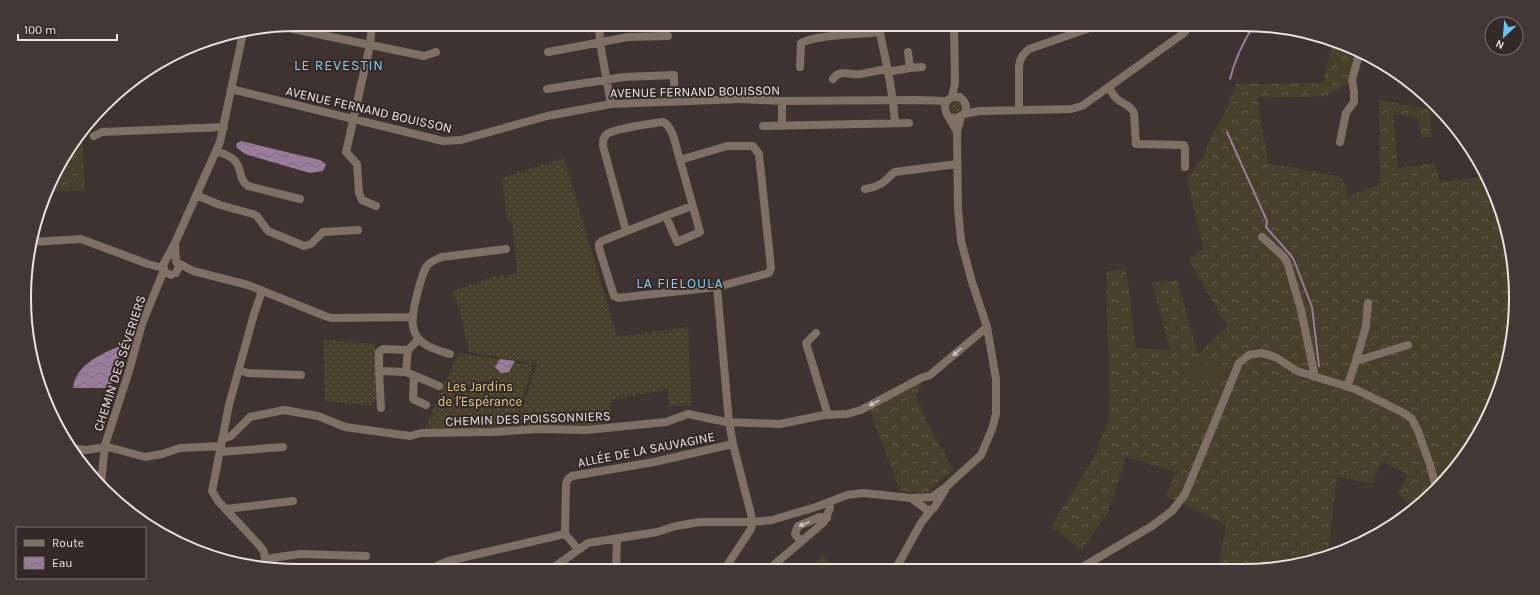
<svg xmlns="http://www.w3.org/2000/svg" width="1540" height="595" font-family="Karla,sans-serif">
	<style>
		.grass { fill: url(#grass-dots) }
		.forest { fill: url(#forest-crowns) }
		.pitch { fill: #48402a }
		.water { fill: url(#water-waves) }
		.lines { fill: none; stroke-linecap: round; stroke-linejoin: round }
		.stream { stroke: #9a7c9b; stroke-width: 2 }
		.minor { stroke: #7f7065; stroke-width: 8 }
		.oneway { fill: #cac0bc }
		.labels { text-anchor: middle; stroke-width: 4; stroke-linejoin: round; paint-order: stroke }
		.street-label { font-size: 13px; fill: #eae3e2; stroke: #342927 }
		.park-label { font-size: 13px; fill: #e1cb8a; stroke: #342927 }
		.neighbourhood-label { font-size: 14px; letter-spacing: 1px; fill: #7ccff8; stroke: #342927 }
		.rim { fill: none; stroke: #eae3e2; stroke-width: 2 }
	</style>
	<defs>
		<pattern id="grass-dots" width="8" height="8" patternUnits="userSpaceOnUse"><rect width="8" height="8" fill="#48402a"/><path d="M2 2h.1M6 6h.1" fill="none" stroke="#635b49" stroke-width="1.8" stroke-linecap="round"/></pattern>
		<pattern id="forest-crowns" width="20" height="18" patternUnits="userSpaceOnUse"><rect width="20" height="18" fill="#48402a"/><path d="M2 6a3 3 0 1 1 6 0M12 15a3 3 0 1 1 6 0" fill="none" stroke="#635b49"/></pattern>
		<pattern id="water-waves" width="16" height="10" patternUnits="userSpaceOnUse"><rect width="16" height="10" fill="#9a7c9b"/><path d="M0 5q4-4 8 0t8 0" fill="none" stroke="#7d687d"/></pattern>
	</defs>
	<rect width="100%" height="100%" fill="#3e3331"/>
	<path class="grass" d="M950.5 107a5.5 5.5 0 1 1 11 0a5.5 5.5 0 1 1-11 0Z
		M564,158L617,337L688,327L691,405L669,406L668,389L611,400L610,422L588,428L516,426L537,364L469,352L459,307L453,291L493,277L517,274L512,222L507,221L502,178Z
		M323,340L375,344L376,398L371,406L325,401Z
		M459,353L533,365L513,429L424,431L444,383Z"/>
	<path class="forest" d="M1333,41L1356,49L1347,84L1327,96L1257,98L1268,163L1342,177L1348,196L1380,184L1379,100L1430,109L1432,137L1422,138L1418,119L1393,114L1398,168L1434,163L1440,182L1486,176L1502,210L1514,262L1515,316L1507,369L1479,434L1423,503L1415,509L1397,494L1408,475L1382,461L1372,483L1337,477L1328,554L1278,569H1218L1226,525L1166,496L1176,472L1126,457L1108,512L1082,550L1051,527L1095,455L1110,416L1106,272L1126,268L1136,348L1170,350L1152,283L1177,280L1198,354L1227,327L1189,260L1203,249L1187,178L1205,154L1211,136L1224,114L1236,84L1323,83Z
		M82,135L85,190L46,192L61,161Z
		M923,380L916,396L931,430L954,470L942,478L929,492L918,493L900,491L869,408Z"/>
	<path class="pitch" d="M1193,358L1226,371L1220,387L1187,374Z
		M823,555L832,565L827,570H807Z"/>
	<path class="water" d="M241,141L320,160L326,164L323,171L310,173L245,154L236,147L237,143Z
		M118,347L121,348L122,349L111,385L105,388H73C76,365 99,355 118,347Z
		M500,359L515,361L509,372L501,373L495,367Z"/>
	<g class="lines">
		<path class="stream" d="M1230,79C1235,59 1243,42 1254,25
			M1227,132L1267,221L1266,227L1293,258L1312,307L1319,366"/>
		<path class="minor" d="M372,24L370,45L346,152L357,164L359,193L362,200L376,206
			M599,24L600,43L611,104
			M878,24C885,56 893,91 895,123
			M286,26L293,29L424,56L436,52
			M548,52L628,37L668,36
			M908,52L910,68
			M800,67L801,43C818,34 859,35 880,32
			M887,72L910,68L922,67
			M833,79C840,68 851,76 861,74C869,73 878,70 887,69
			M1109,87C1111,91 1113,95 1116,98C1123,105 1130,104 1134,113L1136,144L1184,145L1185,148V167
			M231,89L443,141L461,140L547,116L611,104L741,99L782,101L915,100L946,101
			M547,89L624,77L674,75V94
			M952,97L955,83L954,24
			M1019,110V66C1020,58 1023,54 1029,49L1087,29L1094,24
			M964,114L980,111L1071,109L1082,106L1184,33L1188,27V24
			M949,117L957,118L964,114C968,107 966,102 960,97H952C936,106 952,120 957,132
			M763,126L909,123
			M782,126V101
			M94,136L102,132L224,127
			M1340,142L1346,113L1354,102V92L1352,80L1360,51
			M216,151C222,153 230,156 234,160C242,166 238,180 248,186L300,199
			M865,189C872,188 879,186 885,181C889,178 890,175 895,172L957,164
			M196,195L220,205L253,214L257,216L268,231L304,246L311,244L323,232L358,230
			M666,216L677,242L700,232L680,160L727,146H753L759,154L771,268L769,273L717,287L618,298L614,296L599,248V244L602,241C632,229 662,217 692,206
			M626,231L603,146C603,141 603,137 607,134C614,129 653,123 663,122C674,127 676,149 680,160
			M1262,237L1283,256L1287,262L1301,310L1315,377
			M31,242L81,239L148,264L163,268
			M175,244L176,261L179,266L176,273
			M178,263L193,271L248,285L325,316L331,318L413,317
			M171,275L165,272L163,265L175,243L220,142L243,33
			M717,287L729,422L733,444L751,514L752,525L751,529L724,570
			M262,291L254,314L229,405L212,491L218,501L260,546L264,552L266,567
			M816,333L806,343L828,415
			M419,339L408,350L406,372L439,386
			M450,354C438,350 423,347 416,335C413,330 412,322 413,317C413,308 422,272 427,266C430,261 437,259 442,257L506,249
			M1356,361L1366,326L1368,303
			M239,370L248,373L301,375
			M379,371V352L383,349L408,350
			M414,376L413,399L426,405
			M1347,387L1356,361L1408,345
			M381,408L379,371L406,372
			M222,439L231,436L250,417L284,410L318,416L345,427L410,436L421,433L493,432L538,429L586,430L666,422L688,414L726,422L780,424L824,415L847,414L861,410L921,378L930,375L987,327
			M69,448L86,450L105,447L112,448L145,457L162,454L180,448L221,446
			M220,452L283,447
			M101,483L105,445L129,371L142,324L164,270
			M932,497L946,487L981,455L992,429L996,414V379L987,327L972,282L961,241L958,209L957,132L961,117
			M911,498L926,509L931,510
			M226,509L293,501
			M801,542L795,534L798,526L820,517L827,518
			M578,549L565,534L566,484L568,479L572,476L654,462L733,444
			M265,559L300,554L366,556
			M437,566L448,561L565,534
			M1079,569L1152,526L1172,511L1179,502L1185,494L1198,463L1239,363L1249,355L1261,353L1269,355L1277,358L1297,371L1355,389L1404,413L1412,419L1418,431L1430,465L1436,487
			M550,570L588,543L657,532L676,526L700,522H752L772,520L816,507L847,495L863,493L911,498L932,497
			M616,570L617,538
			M768,570L824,522L830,508L829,502
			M895,570L921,523L931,510L934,508L945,490"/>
	</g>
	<defs><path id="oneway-solid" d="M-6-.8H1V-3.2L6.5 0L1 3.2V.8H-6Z"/></defs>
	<g class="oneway">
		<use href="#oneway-solid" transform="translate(957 352) rotate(140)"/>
		<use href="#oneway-solid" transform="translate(874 403) rotate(152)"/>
		<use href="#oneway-solid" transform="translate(804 524) rotate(157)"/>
	</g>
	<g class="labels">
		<g class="street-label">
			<text transform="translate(695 91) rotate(-1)" y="5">AVENUE FERNAND BOUISSON</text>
			<text transform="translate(369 109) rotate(13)" y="5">AVENUE FERNAND BOUISSON</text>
			<text transform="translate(119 363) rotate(-72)" y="5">CHEMIN DES SÉVERIERS</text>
			<text transform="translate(528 418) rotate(-2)" y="5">CHEMIN DES POISSONNIERS</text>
			<text transform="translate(646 449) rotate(-11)" y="5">ALLÉE DE LA SAUVAGINE</text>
		</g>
		<g class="park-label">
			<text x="480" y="391">Les Jardins<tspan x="480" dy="15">de l'Espérance</tspan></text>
		</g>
		<g class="neighbourhood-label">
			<text x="339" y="70">LE REVESTIN</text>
			<text x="680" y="288">LA FIELOULA</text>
		</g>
	</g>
	<path d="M0 0H1540V595H0ZM297 31H1243A266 266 0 0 1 1509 297V298A266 266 0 0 1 1243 564H297A266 266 0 0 1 31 298V297A266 266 0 0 1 297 31Z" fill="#433836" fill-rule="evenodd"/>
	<path class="rim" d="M297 31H1243A266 266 0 0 1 1509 297V298A266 266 0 0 1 1243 564H297A266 266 0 0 1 31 298V297A266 266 0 0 1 297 31Z"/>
	<rect x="16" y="527" width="130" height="52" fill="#342927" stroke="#7d7372"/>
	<rect x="24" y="540" width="20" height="6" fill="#7f7065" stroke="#7d7372"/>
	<text x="52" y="547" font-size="12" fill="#eae3e2">Route</text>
	<rect x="24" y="557" width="20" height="12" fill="url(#water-waves)" stroke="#7d7372"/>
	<text x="52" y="567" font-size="12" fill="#eae3e2">Eau</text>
	<g transform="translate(1504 36) rotate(206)"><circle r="19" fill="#342927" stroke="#7d7372"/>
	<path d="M0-3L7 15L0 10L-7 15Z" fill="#67c4f0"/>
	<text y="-6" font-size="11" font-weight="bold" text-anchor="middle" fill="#eae3e2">N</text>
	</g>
	<path d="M18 34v6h99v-6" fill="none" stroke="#eae3e2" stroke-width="2"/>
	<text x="24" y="34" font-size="12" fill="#eae3e2" stroke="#342927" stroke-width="3" paint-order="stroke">100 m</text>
</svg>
